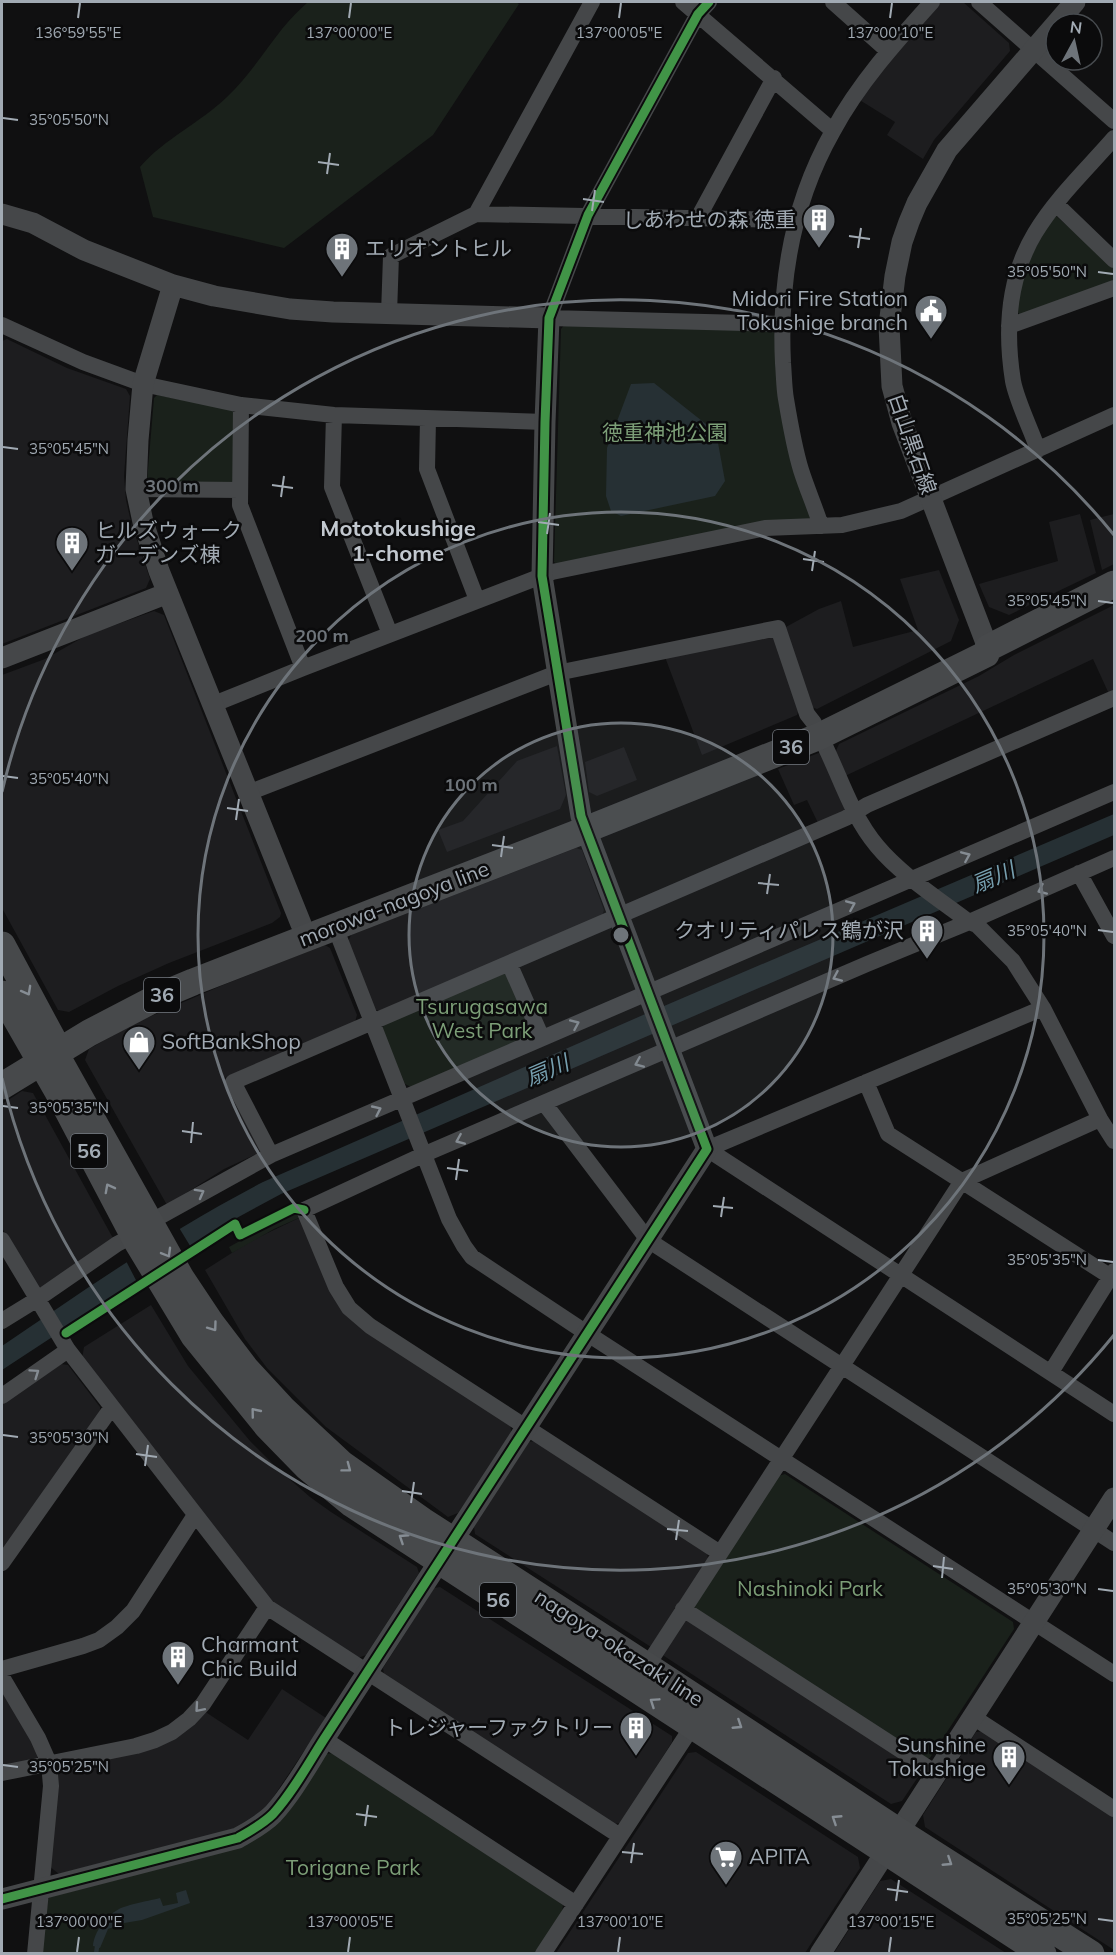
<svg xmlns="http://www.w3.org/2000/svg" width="1116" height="1955" font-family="Mulish,'Noto Sans JP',sans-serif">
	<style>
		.built { fill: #1d1d1f }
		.green { fill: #1a211b }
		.water { fill: #263034 }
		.pier { fill: #101011 }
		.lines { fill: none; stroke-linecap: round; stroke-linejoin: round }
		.stream { stroke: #263034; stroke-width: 4.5 }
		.minor { stroke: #454749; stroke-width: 16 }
		.tertiary { stroke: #454749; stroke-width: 21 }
		.primary { stroke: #47494b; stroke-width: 27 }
		.cycleway-casing { stroke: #0b0b0c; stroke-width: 13 }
		.cycleway { stroke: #419447; stroke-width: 9 }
		.oneway { stroke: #858c93 }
		.oneway2 { stroke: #868d94 }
		.ticks { fill: none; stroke: #a1aab3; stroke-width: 2 }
		.ring { fill: none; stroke: #6e747a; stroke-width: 3 }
		.labels { text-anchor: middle; stroke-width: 5; stroke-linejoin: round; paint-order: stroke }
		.shield { fill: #0b0b0c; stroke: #747a81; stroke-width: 1.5 }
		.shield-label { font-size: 20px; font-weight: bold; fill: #a1aab3 }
		.poi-label { font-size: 21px; fill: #a1aab3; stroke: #0b0b0c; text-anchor: end }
		.park-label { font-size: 21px; fill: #7c9e77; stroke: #0b0b0c }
		.street-label { font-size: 21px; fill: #a1aab3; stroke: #0b0b0c }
		.neighbourhood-label { font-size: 22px; font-weight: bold; fill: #c2c8cf; stroke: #0b0b0c }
		.water-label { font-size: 22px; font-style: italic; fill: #769faf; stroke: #0b0b0c }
		.ticks-label { font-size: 15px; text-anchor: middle; fill: #a1aab3; stroke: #0b0b0c; stroke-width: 5; stroke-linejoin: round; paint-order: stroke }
		.centre { fill: #6e747a; stroke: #0b0b0c; stroke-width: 3 }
		.ring-label { font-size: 18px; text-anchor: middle; font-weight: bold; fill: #6e747a; stroke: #0b0b0c; stroke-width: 5; stroke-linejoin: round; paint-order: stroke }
	</style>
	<rect width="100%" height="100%" fill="#101011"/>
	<path class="built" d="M939,2H963L1009,43L1010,51L934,140L923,159L887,135L895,122L858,99Z
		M7,339L67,368L126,389L130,396L124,476L126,500L131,522L150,579L146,588L2,644V341Z
		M1080,514L1096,573L1009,615L989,607L979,584L1058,561L1049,522Z
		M1114,514V564L1102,570L1090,520Z
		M939,570L959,620L951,641L817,709L809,706L784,628L819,609L841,601L853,647L918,630L900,579Z
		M1114,605V692L1109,694L1093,659L845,776L835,753L839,744L979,676L1014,655Z
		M154,611L164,615L281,913L280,917L272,923L169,963L118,986L69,1012L58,1010L2,908V675L45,659L87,635Z
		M776,637L799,709L797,715L702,755L665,657Z
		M557,746L566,795L560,809L447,852L438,830L463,821L517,761Z
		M624,747L637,780L597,796L589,792L585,762Z
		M821,752L846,806L844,812L818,823L807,800L794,805L778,769Z
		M576,848L582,850L604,910L602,916L382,1012L373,1009L348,942L351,935Z
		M325,945L330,948L357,1015L355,1022L224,1078L261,1147L259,1153L224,1169L167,1205L85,1060L89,1049L133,1024L223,985Z
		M22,1091L33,1093L114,1240L44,1288L35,1286L2,1228V1104Z
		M301,1217L332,1290L510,1424L512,1436L458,1513L448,1517L326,1427L267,1368L245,1339L205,1270L249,1242Z
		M151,1305L188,1366L250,1441L279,1470L310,1497L331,1512L417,1567L419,1573L366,1655L358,1658L271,1602L82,1359L84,1347Z
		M61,1364L68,1365L100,1407V1413L2,1553V1404Z
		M535,1441L707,1552L708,1559L651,1647L475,1534L474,1527L529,1442Z
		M440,1587L672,1736V1742L621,1823L614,1824L384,1675L383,1668L434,1588Z
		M690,1618L919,1768L920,1774L902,1801L891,1804L661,1654L684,1620Z
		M2,1688L39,1754L35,1761L2,1768Z
		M282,1689L326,1718L266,1808L243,1825L231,1830L59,1874L49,1866L55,1776L59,1767L131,1753L204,1711L248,1740Z
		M984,1731L1114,1816V1950L925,1827L923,1815L976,1732Z
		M696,1752L858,1857L860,1868L805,1953H556L688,1753Z
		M891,1879L1006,1953H834L880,1881Z"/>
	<path class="green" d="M308,2H516L519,4L433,135L284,248L153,217L140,167C164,139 200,123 227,97C248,77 264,52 282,29C290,19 299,10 308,2Z
		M1055,215L1114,267V282L1023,316L1015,311C1022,274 1034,245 1055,215Z
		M566,323L772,329L776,335L810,518L807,521L558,565L554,562L561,329Z
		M157,395L233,410L234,480L229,485L147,481L154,398Z
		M503,972L509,975L533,1030L531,1037L411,1087L405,1084L382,1029L385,1023Z
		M299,1212L301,1217L274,1229L232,1253L229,1247L272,1223Z
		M785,1474L1013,1622L1014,1629L930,1758L923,1760L694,1612L693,1605L778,1476Z
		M334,1753L563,1905L562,1913L535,1953L42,1954L48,1899L50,1897L238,1848L326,1754Z"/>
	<path class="water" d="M654,383L716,432L725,481L715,496L621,516L611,511L606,496L607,448L631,384Z
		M1114,814V835L281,1194L220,1227L2,1370V1346C86,1289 172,1229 263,1182L643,1015Z
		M186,1890L190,1903L142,1920L124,1923L108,1929L100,1948L93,1946C94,1932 106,1916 119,1909C126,1905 152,1900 160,1898L163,1906L178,1903L176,1893Z"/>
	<path class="pier" d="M178,1226L192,1249L138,1284L126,1261Z"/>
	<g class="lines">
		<path class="stream" d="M96,1954L97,1947"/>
		<path class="minor" d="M683,2L833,131
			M709,2L698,14L588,215L549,318L782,324
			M833,2L888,51
			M979,2L1114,121
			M1056,204L1114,260
			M476,214L592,2
			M698,218L774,78
			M389,314L391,256L476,214L796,220
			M2,325L83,362L143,384L241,405L334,415L545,422
			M1009,326L1114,288
			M241,405L240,505L303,668
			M334,415L332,487L390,634
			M428,419L427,469L477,600
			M1038,450C1031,429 1017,402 1013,381C1005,331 1008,278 1035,233C1056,198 1088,168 1114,138
			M136,489L240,490
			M821,526C815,507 807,489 801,470C794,447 790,423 786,399C784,388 784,375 783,363C779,281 792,203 833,131C859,83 896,42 932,2
			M214,704L303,668L552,572L765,528L842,525L901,511L1114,415
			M820,736C839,772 850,814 877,846C901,875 939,899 969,922L977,925L1013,961L1043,1008L1100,1119L1114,1141
			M248,793L557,673L778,628L807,714L814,723
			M1079,873L1114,936
			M335,927L449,1219L464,1246L472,1257L588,1334L1114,1674
			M509,963L542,1038
			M866,1082L888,1134L1111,1277
			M544,1103L648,1240L1114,1543
			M707,1149L1114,1414
			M707,1149L1043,1008
			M271,1155L233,1082L846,818L867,805L1114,698
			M150,1222L271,1155L1114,792
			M2,1240L68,1350L267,1607L620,1836
			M2,1321L36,1300L117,1244L134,1235
			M1051,1372L1114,1271
			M2,1396L68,1350
			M720,1553L370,1326L349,1308L336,1287L304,1210L425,1154L867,964L969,922L1114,858
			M2,1563L112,1407
			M683,1609L936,1773
			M647,1666L962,1181L1100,1119
			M2,1669L83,1646L99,1640L117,1627L133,1611L195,1515
			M2,1677L38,1738L49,1763L51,1786L35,1954
			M973,1717L1114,1809
			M324,1739L576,1904
			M2,1773L136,1746L155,1740L172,1732L189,1719L203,1704L267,1607
			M543,1954L692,1727"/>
		<path class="tertiary" d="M2,214L33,223L84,250L173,285L214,296L290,309L333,312L549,318L545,422L542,576L581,816L707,1149L324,1739C308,1764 293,1792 273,1814C263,1824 250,1831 238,1838L2,1899
			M173,285L143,384L138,440L136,489L143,522L159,571L301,924
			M988,648L902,423L892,386L889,326L895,276L902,242L909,222L917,203L947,150L1075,2
			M2,658L168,593
			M820,1954L1114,1498"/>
		<path class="primary" d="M2,945L52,1038L55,1053L181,1278L211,1323L246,1369L282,1408L342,1464L423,1521L647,1666L898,1831L1091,1954
			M2,994L57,1090L136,1240L194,1336L267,1426L307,1467L352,1504L1043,1954
			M2,1086L89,1033L162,995L193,982L585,830L820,736L986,654L988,648L1114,584"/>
		<g class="cycleway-casing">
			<path id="cycleway" d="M66,1333L235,1224L240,1235L294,1208L304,1210
				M2,1899L238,1838C250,1831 263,1824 273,1814C293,1792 308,1764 324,1739L707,1149L581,816L542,576L545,422L549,318L588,215L698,14L709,2"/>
		</g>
		<use href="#cycleway" class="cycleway"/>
	</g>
	<defs><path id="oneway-chevron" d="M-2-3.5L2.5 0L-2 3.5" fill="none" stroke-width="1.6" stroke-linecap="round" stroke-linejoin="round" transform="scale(1.5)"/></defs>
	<g class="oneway">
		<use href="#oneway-chevron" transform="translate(966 856) rotate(-23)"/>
		<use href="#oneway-chevron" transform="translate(1042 890) rotate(156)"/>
		<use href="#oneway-chevron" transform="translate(851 905) rotate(-23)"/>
		<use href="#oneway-chevron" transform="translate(837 977) rotate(156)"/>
		<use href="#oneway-chevron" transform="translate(575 1024) rotate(-24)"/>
		<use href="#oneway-chevron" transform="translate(639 1063) rotate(157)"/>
		<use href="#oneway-chevron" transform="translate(377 1110) rotate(-25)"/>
		<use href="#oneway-chevron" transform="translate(460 1140) rotate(157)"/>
		<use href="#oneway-chevron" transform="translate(200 1193) rotate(-29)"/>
		<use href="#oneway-chevron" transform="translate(35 1373) rotate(-35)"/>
		<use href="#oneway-chevron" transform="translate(199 1708) rotate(131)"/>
	</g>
	<g class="oneway2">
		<use href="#oneway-chevron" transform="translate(27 991) rotate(61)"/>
		<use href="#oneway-chevron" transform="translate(109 1188) rotate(-118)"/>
		<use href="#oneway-chevron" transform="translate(167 1253) rotate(60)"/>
		<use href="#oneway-chevron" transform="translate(213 1327) rotate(54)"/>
		<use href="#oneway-chevron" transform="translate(255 1412) rotate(-129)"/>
		<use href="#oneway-chevron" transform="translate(347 1468) rotate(37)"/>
		<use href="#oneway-chevron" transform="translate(403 1538) rotate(-147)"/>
		<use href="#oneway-chevron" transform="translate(654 1702) rotate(-146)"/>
		<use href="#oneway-chevron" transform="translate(738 1725) rotate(33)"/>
		<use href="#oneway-chevron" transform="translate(836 1819) rotate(-147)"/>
		<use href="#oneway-chevron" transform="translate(948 1862) rotate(33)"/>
	</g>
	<path class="ticks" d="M78,18L80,3M349,18L351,3M619,18L621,3M890,18L892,3M3,118L18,120M318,162L339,165M327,174L330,153M583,199L604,202M592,211L595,190M849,236L870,239M858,248L861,228M1098,272L1113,274M3,447L18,449M272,485L293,488M281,497L284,476M538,522L559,525M547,534L550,513M803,559L824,562M812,571L815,551M1098,601L1113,603M3,776L18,778M227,808L248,811M236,820L239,799M492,845L513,848M501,857L504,836M758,883L779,885M767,894L770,874M1098,930L1113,932M3,1106L18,1108M182,1131L202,1134M191,1143L193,1122M447,1168L468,1171M456,1180L459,1159M713,1206L733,1208M721,1217L724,1197M1098,1260L1113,1262M3,1435L18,1437M136,1454L157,1457M145,1466L148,1445M402,1491L422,1494M411,1503L414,1482M667,1529L688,1531M676,1540L679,1520M933,1566L953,1569M942,1578L944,1557M1098,1589L1113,1591M3,1765L18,1767M356,1814L377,1817M365,1826L368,1805M622,1852L643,1854M631,1863L634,1843M887,1889L908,1892M896,1901L899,1880M1098,1919L1113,1921M77,1952L79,1937M348,1952L350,1937M618,1952L620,1937M889,1952L891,1937"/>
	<circle cx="621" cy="935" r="212" fill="#6e747a" fill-opacity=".12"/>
	<g class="ring">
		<circle cx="621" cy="935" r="212"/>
		<circle cx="621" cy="935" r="423"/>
		<path d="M1114 1335A635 635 0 0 1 2 1078M2 792A635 635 0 0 1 1114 535"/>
	</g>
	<defs>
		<g id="building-pin" transform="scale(1.725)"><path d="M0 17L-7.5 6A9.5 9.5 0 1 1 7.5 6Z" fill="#6e747a" stroke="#0b0b0c"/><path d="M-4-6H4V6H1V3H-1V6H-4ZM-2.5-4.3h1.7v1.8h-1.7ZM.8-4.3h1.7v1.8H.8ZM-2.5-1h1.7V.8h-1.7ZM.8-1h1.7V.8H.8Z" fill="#fff"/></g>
		<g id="civic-pin" transform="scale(1.725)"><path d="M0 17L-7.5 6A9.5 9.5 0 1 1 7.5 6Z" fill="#6e747a" stroke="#0b0b0c"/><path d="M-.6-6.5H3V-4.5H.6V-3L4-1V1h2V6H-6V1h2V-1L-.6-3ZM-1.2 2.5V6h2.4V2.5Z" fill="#fff"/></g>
		<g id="shop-pin" transform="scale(1.725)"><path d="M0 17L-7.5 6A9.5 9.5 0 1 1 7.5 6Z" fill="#6e747a" stroke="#0b0b0c"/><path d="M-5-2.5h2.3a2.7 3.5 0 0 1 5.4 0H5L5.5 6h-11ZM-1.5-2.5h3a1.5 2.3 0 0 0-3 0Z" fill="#fff"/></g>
		<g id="supermarket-pin" transform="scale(1.725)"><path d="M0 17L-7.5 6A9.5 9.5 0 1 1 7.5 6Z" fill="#6e747a" stroke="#0b0b0c"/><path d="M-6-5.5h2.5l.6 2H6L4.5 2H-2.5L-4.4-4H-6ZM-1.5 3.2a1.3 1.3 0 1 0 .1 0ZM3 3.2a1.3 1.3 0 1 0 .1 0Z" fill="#fff"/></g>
	</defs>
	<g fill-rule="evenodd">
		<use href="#building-pin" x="819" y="220"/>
		<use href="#building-pin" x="342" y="249"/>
		<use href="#civic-pin" x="931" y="311"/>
		<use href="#building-pin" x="72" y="543"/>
		<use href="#building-pin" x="927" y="931"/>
		<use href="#shop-pin" x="139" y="1042"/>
		<use href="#building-pin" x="178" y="1657"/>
		<use href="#building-pin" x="636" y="1728"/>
		<use href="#building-pin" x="1009" y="1757"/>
		<use href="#supermarket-pin" x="726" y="1857"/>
	</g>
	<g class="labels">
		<g class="shield">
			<rect x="773" y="730" width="36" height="34" rx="4.5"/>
			<rect x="144" y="978" width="36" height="34" rx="4.5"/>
			<rect x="71" y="1134" width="36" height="34" rx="4.5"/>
			<rect x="480" y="1583" width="36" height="34" rx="4.5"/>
		</g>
		<g class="shield-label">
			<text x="791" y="754">36</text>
			<text x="162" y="1002">36</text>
			<text x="89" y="1158">56</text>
			<text x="498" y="1607">56</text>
		</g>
		<g class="poi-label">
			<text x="796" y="227">しあわせの森 徳重</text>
			<text x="365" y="256" text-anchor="start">エリオントヒル</text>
			<text x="908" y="306">Midori Fire Station<tspan x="908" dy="24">Tokushige branch</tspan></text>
			<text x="95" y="538" text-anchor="start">ヒルズウォーク<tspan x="95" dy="24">ガーデンズ棟</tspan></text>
			<text x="904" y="938">クオリティパレス鶴が沢</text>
			<text x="162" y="1049" text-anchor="start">SoftBankShop</text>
			<text x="201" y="1652" text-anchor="start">Charmant<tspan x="201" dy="24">Chic Build</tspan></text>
			<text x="613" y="1735">トレジャーファクトリー</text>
			<text x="986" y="1752">Sunshine<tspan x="986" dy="24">Tokushige</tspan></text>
			<text x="749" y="1864" text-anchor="start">APITA</text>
		</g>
		<g class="park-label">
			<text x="665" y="440">徳重神池公園</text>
			<text x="482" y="1014">Tsurugasawa<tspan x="482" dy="24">West Park</tspan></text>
			<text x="810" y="1596">Nashinoki Park</text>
			<text x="353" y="1875">Torigane Park</text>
		</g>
		<g class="street-label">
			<text transform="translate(912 444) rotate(71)" y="7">白山黒石線</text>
			<text transform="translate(394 904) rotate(-21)" y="7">morowa-nagoya line</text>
			<text transform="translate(619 1648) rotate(33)" y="7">nagoya-okazaki line</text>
		</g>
		<g class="neighbourhood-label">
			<text x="398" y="536">Mototokushige<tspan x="398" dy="25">1-chome</tspan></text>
		</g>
		<g class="water-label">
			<text transform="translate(993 877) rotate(-23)" y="8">扇川</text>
			<text transform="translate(547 1070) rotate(-23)" y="8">扇川</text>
		</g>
	</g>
	<g class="ticks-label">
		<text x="78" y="38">136°59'55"E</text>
		<text x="349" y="38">137°00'00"E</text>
		<text x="619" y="38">137°00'05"E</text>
		<text x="890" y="38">137°00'10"E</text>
		<text x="69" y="125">35°05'50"N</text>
		<text x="1047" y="277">35°05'50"N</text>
		<text x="69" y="454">35°05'45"N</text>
		<text x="1047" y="606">35°05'45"N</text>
		<text x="69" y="784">35°05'40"N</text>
		<text x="1047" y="936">35°05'40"N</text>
		<text x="69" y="1113">35°05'35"N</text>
		<text x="1047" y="1265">35°05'35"N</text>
		<text x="69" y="1443">35°05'30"N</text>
		<text x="1047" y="1594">35°05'30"N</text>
		<text x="69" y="1772">35°05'25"N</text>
		<text x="1047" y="1924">35°05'25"N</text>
		<text x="79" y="1927">137°00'00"E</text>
		<text x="350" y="1927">137°00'05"E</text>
		<text x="620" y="1927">137°00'10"E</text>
		<text x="891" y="1927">137°00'15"E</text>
	</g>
	<circle cx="621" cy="935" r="9" class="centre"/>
	<g class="ring-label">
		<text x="172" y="492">300 m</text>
		<text x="322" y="642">200 m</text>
		<text x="471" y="791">100 m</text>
	</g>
	<rect width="1116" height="1955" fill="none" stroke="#a1aab3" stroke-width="6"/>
	<g transform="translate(1074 42) rotate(8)"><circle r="28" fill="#0b0b0c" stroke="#474b4f" stroke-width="1.5"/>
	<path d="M0-4.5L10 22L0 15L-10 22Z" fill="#6e747a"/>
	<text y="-9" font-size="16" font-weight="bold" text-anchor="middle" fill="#a1aab3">N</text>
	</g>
</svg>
